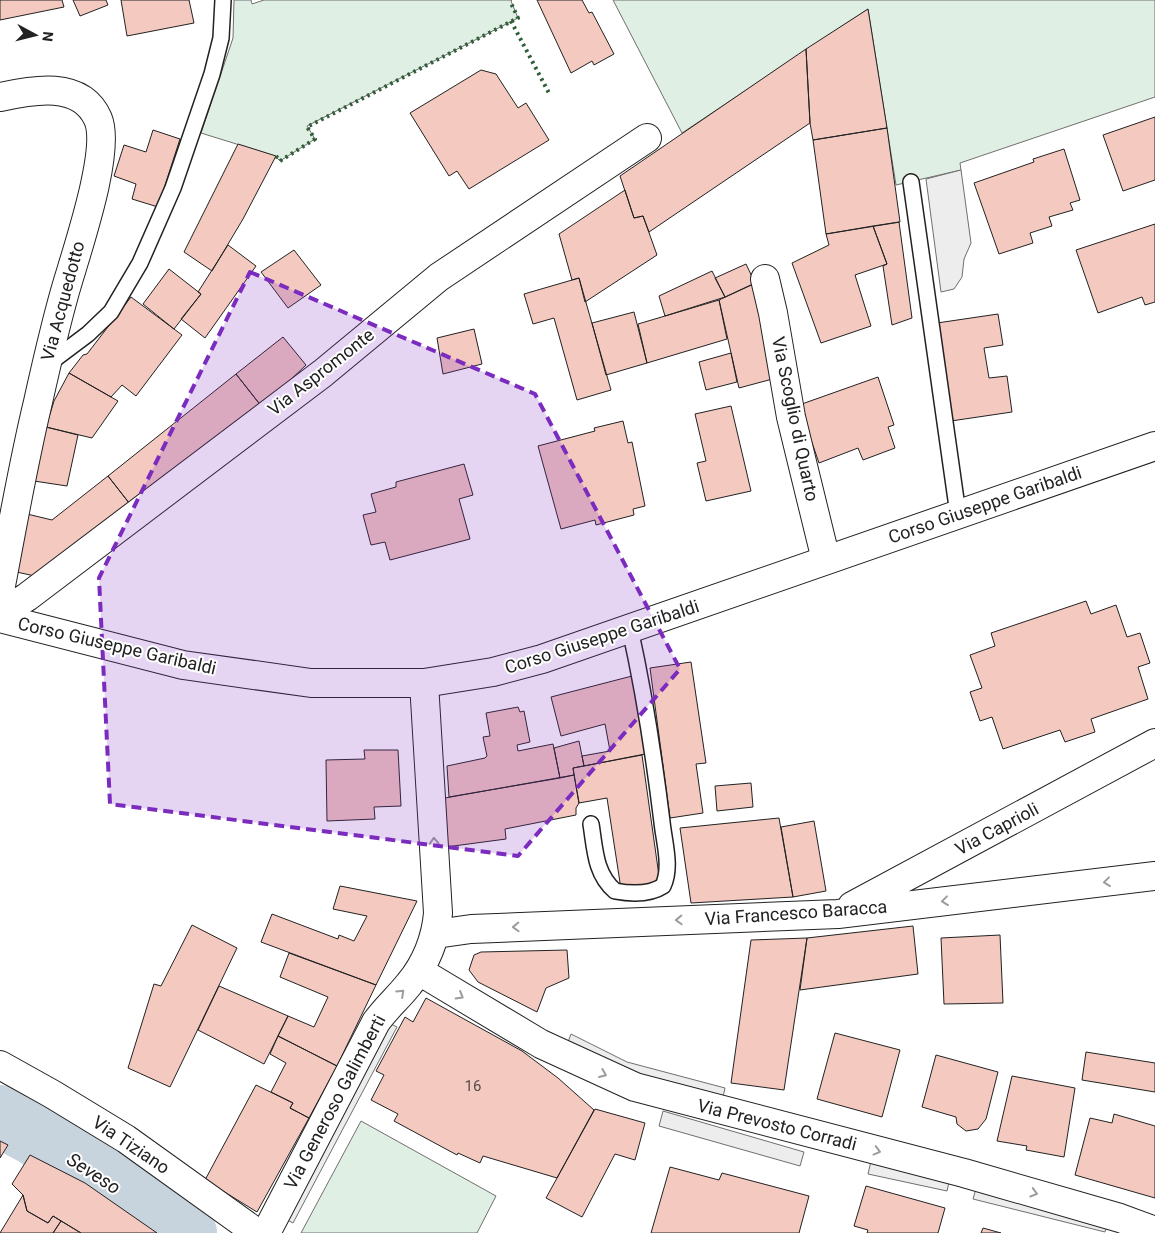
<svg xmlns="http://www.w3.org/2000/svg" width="1155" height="1233" font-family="Roboto,sans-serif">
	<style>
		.green { fill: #e0efe3; stroke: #6f6f6f }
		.parking { fill: #ededed; stroke: #6f6f6f }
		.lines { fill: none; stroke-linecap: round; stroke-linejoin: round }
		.river { stroke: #c7d3dd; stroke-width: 62 }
		.building { fill: #f3c9c0; stroke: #222 }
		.service-casing { stroke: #222; stroke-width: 18 }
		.minor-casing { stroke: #222; stroke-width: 30 }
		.secondary-casing { stroke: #222; stroke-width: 30 }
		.service { stroke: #fff; stroke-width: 15 }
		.minor { stroke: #fff; stroke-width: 28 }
		.secondary { stroke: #fff; stroke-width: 28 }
		.hedge { stroke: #2f5e38; stroke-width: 4; stroke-dasharray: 2.5 4; stroke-linecap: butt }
		.oneway { stroke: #9c9c9c }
		.marked { fill: #7b2cbf; fill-opacity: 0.2; stroke: #7b2cbf; stroke-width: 4; stroke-dasharray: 10 6; stroke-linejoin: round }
		.labels { text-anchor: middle; stroke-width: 4; stroke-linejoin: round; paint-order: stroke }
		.number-label { font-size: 15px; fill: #564c4a }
		.street-label { font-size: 18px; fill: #222; stroke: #fff }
		.water-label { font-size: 19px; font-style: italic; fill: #222; stroke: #fff }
	</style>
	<rect width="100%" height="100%" fill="#fff"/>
	<path class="green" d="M234,0H251L252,4L264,0H512L511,1L518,18L307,126L315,139L280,161L275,156L201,133L233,38Z
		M613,0H1155V97L960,163L961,170L896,185L868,9L682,133Z
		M361,1121L496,1196L477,1233H301Z"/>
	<path class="parking" d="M961,170L971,243L964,259L962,277L954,289L941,292L926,179Z
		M387,1022L397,1027L293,1223L283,1218Z
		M571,1034L627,1062L725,1088L723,1097L625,1071L568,1042Z
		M663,1111L804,1152L800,1166L659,1126Z
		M871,1161L950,1178L947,1191L868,1174Z
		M977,1185L1109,1218L1105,1232L973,1199Z"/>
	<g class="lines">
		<path class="river" d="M0,1116L35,1135L186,1233"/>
	</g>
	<path class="building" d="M0,0H62L64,7L0,20Z
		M73,0H106L108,5L80,16Z
		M121,0H189L194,23L127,36Z
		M537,0H582L589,13L592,12L614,54L594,65L592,61L571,73Z
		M868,9L887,128L813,140L810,123L806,49Z
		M806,49L810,123L649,232L643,216L634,218L620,176Z
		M481,70L496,74L518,108L526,103L549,140L469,189L457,171L449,176L410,113Z
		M1155,117V180L1123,191L1103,135Z
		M887,128L900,222L826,234L813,140Z
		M153,130L180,139L158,207L132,199L136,184L114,176L124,145L146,152Z
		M238,144L276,156L243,219L212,271L184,252Z
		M1064,149L1080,200L1070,203L1073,210L1049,217L1052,226L1030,233L1033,243L999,254L974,183L1034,162L1033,159Z
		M625,190L634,218L643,216L657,255L585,302L579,278L572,280L559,234Z
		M899,222L912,318L892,325L883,266L887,264L873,226Z
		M1155,224V302L1145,305L1142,297L1098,313L1076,250Z
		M873,226L887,264L855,275L871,326L821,343L792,263L829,245L826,234Z
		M228,245L256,266L205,338L181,319L201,294L198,292Z
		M294,250L321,285L288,308L261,272Z
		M746,264L755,283L725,297L715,278Z
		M169,269L201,294L174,329L143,304Z
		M712,271L725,297L665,316L659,296Z
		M579,278L611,390L577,400L554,318L533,324L524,294Z
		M758,282L780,377L739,388L719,300Z
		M131,297L182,335L136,396L122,385L111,397L69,373L83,355L87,354Z
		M719,300L727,339L647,363L638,324Z
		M634,312L647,363L606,375L592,323Z
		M998,314L1003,345L984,348L989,378L1007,376L1012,412L951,421L937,323Z
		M474,329L482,364L443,374L437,338Z
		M283,337L306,365L262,407L236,374Z
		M731,353L737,382L706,390L699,362Z
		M69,373L118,401L92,438L46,427L54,401Z
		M236,374L262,407L133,508L108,476Z
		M878,377L894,425L888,427L895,448L863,460L858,448L819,463L799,405Z
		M731,406L751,491L706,501L697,463L706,461L695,414Z
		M623,421L628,443L632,442L645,506L633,509L634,515L596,525L595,520L561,529L538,446L595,431L594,428Z
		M46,427L78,435L67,486L34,481Z
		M464,464L473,495L459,499L470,539L390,560L385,542L371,545L363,515L376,512L371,494L396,487V482Z
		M108,476L133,508L44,578L12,571L23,513L52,520Z
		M1086,601L1091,614L1116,605L1127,637L1140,633L1150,663L1138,667L1148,699L1091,719L1095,732L1065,742L1060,730L1003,749L992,717L980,721L970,692L982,688L970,655L995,646L991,633Z
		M691,662L706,763L696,764L703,813L670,818L650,668Z
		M632,676L645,754L584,766L582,756L610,751L605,724L561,736L551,697Z
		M518,707L520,712L524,711L530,742L517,745L518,751L553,744L560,778L449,797L447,766L485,758L487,756L483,737L490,736L486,713Z
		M579,741L584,766L573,768L574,775L560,778L554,748Z
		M364,750H398L401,806L374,807L375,819L327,821L326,760L365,759Z
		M642,755L660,883L621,889L607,798L579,803L573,768Z
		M574,775L579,803L576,808V815L505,829L506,839L446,847L445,798Z
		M751,783L753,807L717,811L715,786Z
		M779,818L793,897L691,903L680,828Z
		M814,821L826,891L793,897L781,827Z
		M340,886L417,901L376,985L261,942L272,914L338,939L339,935L354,941L367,916L333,909Z
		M192,925L237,948L170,1087L128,1068L154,984L161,986Z
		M913,926L918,974L800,990L807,938Z
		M1000,935L1003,1003L944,1004L941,938Z
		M807,938L784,1090L731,1083L751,940Z
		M567,950L569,978L546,988L537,1012L478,982L469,970L474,955L481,952Z
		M289,953L376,985L337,1066L278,1036L288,1016L314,1027L328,997L280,977Z
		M219,986L288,1016L264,1064L198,1030Z
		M426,998L522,1051L558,1078L594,1110L557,1178L483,1156L480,1163L458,1153L457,1155L394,1121L398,1114L371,1100L384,1075L376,1071L405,1017L413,1022Z
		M835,1033L900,1050L882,1117L817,1099Z
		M278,1036L337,1066L309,1118L290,1108L293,1103L271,1092L286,1063L270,1054Z
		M1086,1052L1155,1063V1092L1082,1080Z
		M936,1055L998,1072L986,1119L978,1129L966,1131L957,1124L956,1117L922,1107Z
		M1012,1076L1075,1088L1064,1157L1026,1150L1027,1146L997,1141Z
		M256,1085L293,1103L290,1108L309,1118L257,1212L205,1180Z
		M595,1109L645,1123L635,1160L615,1154L582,1217L546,1198Z
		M1114,1114L1155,1126V1198L1075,1175L1090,1118L1112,1123Z
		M0,1141L8,1145L0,1158Z
		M30,1155L85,1183L157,1233H81L53,1216L48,1223L27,1211L23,1195L12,1184Z
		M670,1167L719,1180L722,1173L809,1196L799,1233H651Z
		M866,1186L945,1208L938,1233H867L868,1230L854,1226Z
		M23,1195L27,1211L48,1223L53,1216L61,1221L53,1233H0Z
		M61,1221L81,1233H53Z
		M983,1228L1001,1233H981Z"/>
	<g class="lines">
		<g class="service-casing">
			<path id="service" d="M911,182L958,514
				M48,364L88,334L111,312L140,263L173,188L212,74L221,38L223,0
				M591,824C595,849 595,874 615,891C631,894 649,895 663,886C672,867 664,842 662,822C654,757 644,692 630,629"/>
		</g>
		<g class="minor-casing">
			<path id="minor" d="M0,97C32,90 81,80 98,119C112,152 74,258 64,295C54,331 46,366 38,402C23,464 12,528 0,591
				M765,279L773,313L791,417L826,560
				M0,614L27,597L323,373L439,277L647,138
				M852,906L1155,743
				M436,934L471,929L838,914L1155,876
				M419,971L541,1044L635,1087L964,1173L1120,1218L1155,1231
				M0,1065L52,1094L126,1139L257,1233
				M266,1233L376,1022C386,1008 398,998 409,984C426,964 436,938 438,913L424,683"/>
		</g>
		<g class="secondary-casing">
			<path id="secondary" d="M0,618L183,665L311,683H424L493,672L542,659L1155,446"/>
		</g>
		<use href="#service" class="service"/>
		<use href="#minor" class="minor"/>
		<use href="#secondary" class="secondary"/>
		<path class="hedge" d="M511,21L550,95
			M276,156L280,161L315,139L307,127L518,18L510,1"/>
	</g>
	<defs><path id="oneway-chevron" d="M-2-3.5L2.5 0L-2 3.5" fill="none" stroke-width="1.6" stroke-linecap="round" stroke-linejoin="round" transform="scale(1.25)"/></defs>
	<g class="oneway">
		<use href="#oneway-chevron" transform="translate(434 841) rotate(-93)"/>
		<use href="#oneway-chevron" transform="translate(1107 882) rotate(173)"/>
		<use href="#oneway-chevron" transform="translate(945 901) rotate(173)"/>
		<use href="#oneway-chevron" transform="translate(679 920) rotate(178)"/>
		<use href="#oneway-chevron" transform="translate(516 927) rotate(178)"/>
		<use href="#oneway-chevron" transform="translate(401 993) rotate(-43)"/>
		<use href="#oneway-chevron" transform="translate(460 996) rotate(31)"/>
		<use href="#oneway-chevron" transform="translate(603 1074) rotate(23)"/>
		<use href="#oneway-chevron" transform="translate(877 1151) rotate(15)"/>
		<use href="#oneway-chevron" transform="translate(1034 1193) rotate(16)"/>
	</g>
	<path class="marked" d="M250,272L535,394L680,669L518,856L110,804L99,578Z"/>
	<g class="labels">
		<g class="number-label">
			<text x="473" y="1091">16</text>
		</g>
		<g class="street-label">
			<text transform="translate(63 301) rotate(-75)" y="6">Via Acquedotto</text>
			<text transform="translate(321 372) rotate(-38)" y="6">Via Aspromonte</text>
			<text transform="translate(795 419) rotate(78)" y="6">Via Scoglio di Quarto</text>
			<text transform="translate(985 505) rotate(-19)" y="6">Corso Giuseppe Garibaldi</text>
			<text transform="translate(602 637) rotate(-18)" y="6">Corso Giuseppe Garibaldi</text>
			<text transform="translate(117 646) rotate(13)" y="6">Corso Giuseppe Garibaldi</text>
			<text transform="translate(997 829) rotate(-28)" y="6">Via Caprioli</text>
			<text transform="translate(796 913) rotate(-4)" y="6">Via Francesco Baracca</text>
			<text transform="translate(335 1102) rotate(-62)" y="6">Via Generoso Galimberti</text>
			<text transform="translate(777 1125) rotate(14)" y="6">Via Prevosto Corradi</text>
			<text transform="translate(131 1145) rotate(34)" y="6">Via Tiziano</text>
		</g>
		<g class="water-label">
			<text transform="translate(94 1173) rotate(33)" y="7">Seveso</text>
		</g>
	</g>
	<g transform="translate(35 35) rotate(97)" stroke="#ffffff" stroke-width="4" paint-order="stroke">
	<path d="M0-4L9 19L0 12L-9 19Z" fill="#222222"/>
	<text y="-8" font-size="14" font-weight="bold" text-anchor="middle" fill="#222222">N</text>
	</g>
</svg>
